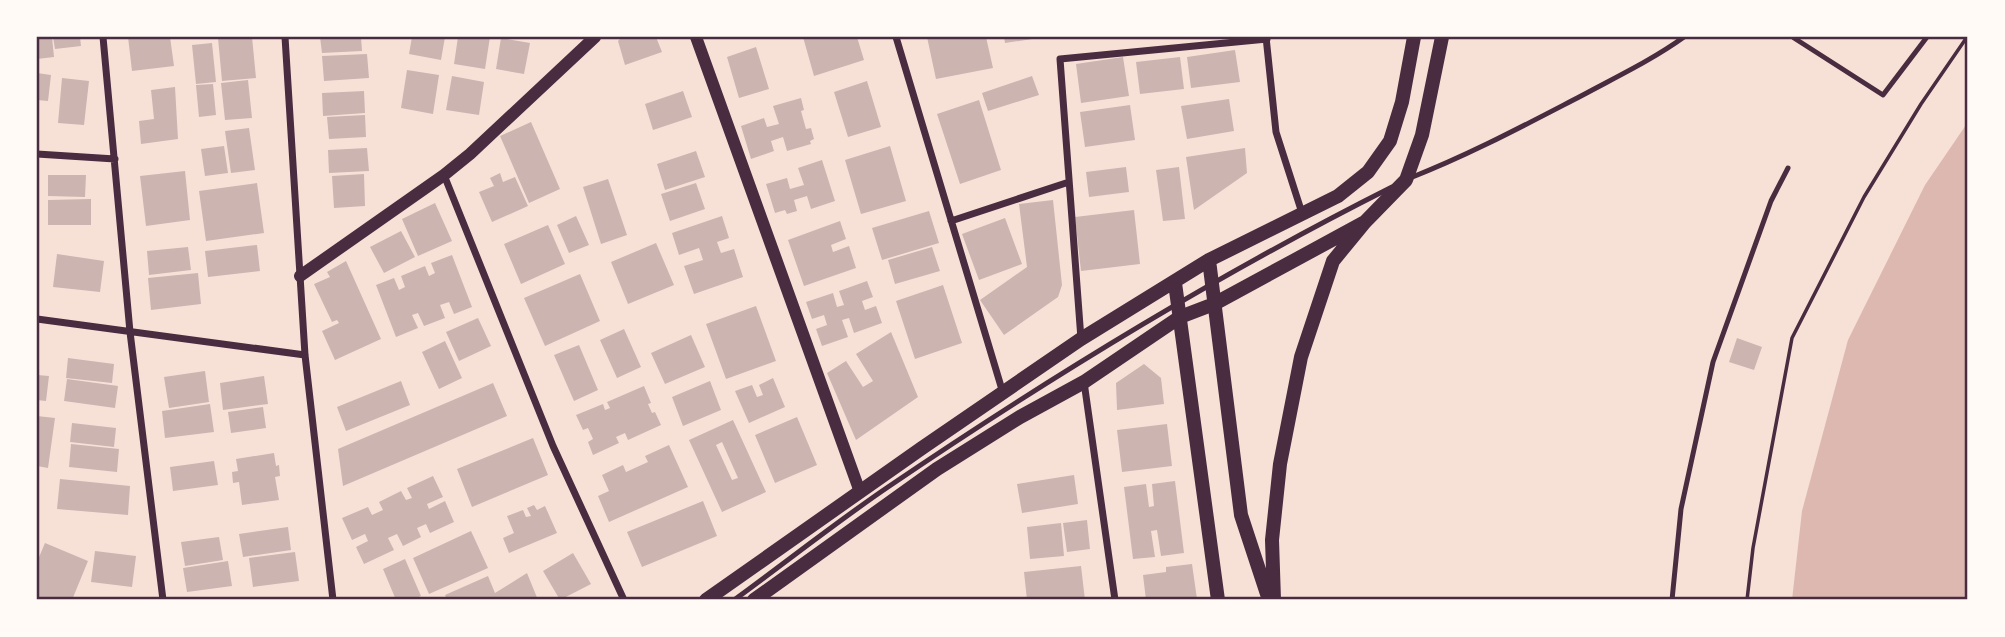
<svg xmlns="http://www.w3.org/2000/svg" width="2005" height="637" font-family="'Asap Condensed',sans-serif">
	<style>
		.water { fill: #dcb8b0 }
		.building { fill: #ccb4b1; fill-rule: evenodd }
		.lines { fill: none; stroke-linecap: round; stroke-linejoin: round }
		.path { stroke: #4a2c40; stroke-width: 3.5 }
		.service { stroke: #4a2c40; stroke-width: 5 }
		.minor { stroke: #4a2c40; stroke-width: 7 }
		.tertiary { stroke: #4a2c40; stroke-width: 12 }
		.secondary { stroke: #4a2c40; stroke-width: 14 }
		.neatline { fill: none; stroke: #4a2c40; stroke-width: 2.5 }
	</style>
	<rect width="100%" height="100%" fill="#f7e1d7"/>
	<path class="water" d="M1968,122V600H1792L1802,511L1848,340L1925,185Z"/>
	<path class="building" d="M37,37H52L54,57L37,59Z
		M53,37H80L81,46L55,49Z
		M128,37H170L174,66L132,71Z
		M252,37L256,78L222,81L218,38Z
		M320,37H361L362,51L322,53Z
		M412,37H445L441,60L409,54Z
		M458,37H490L485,69L454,64Z
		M622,37H656L662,52L625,65L618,41Z
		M803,37H857L864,60L814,76Z
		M927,37H986L993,68L936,79Z
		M1004,37H1039V38L1005,43Z
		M501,38L530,43L524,74L496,69Z
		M212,43L216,82L196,84L192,45Z
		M756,47L769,89L739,98L727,57Z
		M1235,50L1240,82L1191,88L1187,57Z
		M367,54L369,78L324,81L322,56Z
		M1123,57L1129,96L1081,103L1076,64Z
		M1180,57L1184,89L1140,94L1136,62Z
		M407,70L439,75L433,114L401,108Z
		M37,73L51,75L48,101L37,100Z
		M452,76L484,82L479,115L446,110Z
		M1032,76L1039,95L988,111L982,93Z
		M62,78L89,81L84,125L58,123Z
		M248,80L252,118L225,120L221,83Z
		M867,81L881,127L848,137L834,92Z
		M213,84L216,115L199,117L196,85Z
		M175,87L178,139L141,144L139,121L154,119L151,90Z
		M364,91L365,113L323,116L322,93Z
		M683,91L692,117L653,130L645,104Z
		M801,98L804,110L801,111L806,129L811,128L814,139L810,141L811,144L787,151L783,137L771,141L774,151L751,159L741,126L764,118L767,127L779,124L773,106Z
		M1229,99L1234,131L1187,139L1181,106Z
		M979,100L1001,170L960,184L937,114Z
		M1130,105L1135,140L1085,147L1080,112Z
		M365,115L366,137L329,139L327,117Z
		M531,122L560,189L529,203L500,136Z
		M249,128L255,170L231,173L225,131Z
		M224,146L228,173L205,176L201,149Z
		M890,146L906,201L861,214L845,160Z
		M367,148L369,171L329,173L328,150Z
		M1245,148L1247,173L1194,210L1186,157Z
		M696,151L705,177L665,190L657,164Z
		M822,160L835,201L811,209L807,196L794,200L797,211L787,214L785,210L775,213L766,184L787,178L790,189L804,185L798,168Z
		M1126,167L1129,192L1089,197L1086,172Z
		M1179,167L1185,219L1163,221L1156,170Z
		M185,171L190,220L146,226L140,176Z
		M500,173L503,182L515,177L528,206L492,222L479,192L494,186L490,178Z
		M364,174L365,206L334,208L332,176Z
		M48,175H86L85,197L48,196Z
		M608,179L627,235L601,244L583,187Z
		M257,183L264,233L206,241L199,191Z
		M696,183L705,209L670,221L661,194Z
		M91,199V225H48V200Z
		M1053,200L1062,285L1058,297L1004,335L980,300L1027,267L1019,204Z
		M435,203L452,241L418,256L402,219Z
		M1134,210L1140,264L1081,271L1075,217Z
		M929,211L939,243L882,260L872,228Z
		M576,216L589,245L569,253L557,225Z
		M722,216L729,238L717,242L721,253L734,249L743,277L694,294L684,266L703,260L699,248L679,255L672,233Z
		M1005,218L1022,264L979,280L962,234Z
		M840,221L846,239L831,245L833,252L849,246L856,268L804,286L788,240Z
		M548,225L565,264L521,284L504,244Z
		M401,231L415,257L384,273L370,247Z
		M656,243L674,285L628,304L611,262Z
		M257,245L260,271L208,277L205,251Z
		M188,247L191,270L149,275L147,251Z
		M932,247L940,271L895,284L888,260Z
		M57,254L104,261L100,292L53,287Z
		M452,255L472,307L454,314L449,302L440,305L445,318L424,326L418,313L412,315L418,328L396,337L376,285L394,278L399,290L405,287L401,276L425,266L429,276L435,273L431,263Z
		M346,261L381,339L335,360L322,331L339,323L337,320L332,322L314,284L330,277L327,272Z
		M198,273L201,304L151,310L148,278Z
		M580,274L600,321L545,346L524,298Z
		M867,281L873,297L862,301L865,310L876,306L882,323L854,333L849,318L842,320L848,337L822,346L816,329L827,325L824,315L812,319L806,302L833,293L837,307L844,305L839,291Z
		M943,285L962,343L915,359L896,301Z
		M756,306L776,361L726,379L706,324Z
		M478,318L491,346L459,361L446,332Z
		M624,329L641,367L617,378L600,340Z
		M891,332L918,397L856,440L827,373L846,361L863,387L873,381L856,354Z
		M691,335L705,367L665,384L651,353Z
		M1737,338L1762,347L1754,370L1729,362Z
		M445,341L462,378L439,389L422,352Z
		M579,345L598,390L574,401L554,355Z
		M68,358L114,364L112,383L66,378Z
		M1144,364L1161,378L1164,404L1117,410L1116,383Z
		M205,371L209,402L169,408L164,377Z
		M37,375L49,376L46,401L37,400Z
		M264,376L268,404L223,410L220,383Z
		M773,378L785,407L749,423L735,391L752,385L757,397L763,395L759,385Z
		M67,379L118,386L115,408L64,401Z
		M401,381L410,405L346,431L337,407Z
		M710,381L721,410L683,426L672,397Z
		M493,383L507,416L343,486L338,449Z
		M644,386L651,403L648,404L652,413L655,412L661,425L628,440L625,433L616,437L619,443L593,455L588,442L593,439L588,428L583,430L576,415L603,404L605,410L610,408L607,402Z
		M210,404L214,432L165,438L162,411Z
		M263,407L266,428L231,433L228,412Z
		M37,416L55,418L48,468L37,466Z
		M797,417L817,465L775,483L755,435Z
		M733,420L766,492L722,512L689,440ZM722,442L738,478L732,480L716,445Z
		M72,423L116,428L114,447L70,442Z
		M1167,424L1172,466L1122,472L1117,430Z
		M533,438L548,475L472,507L457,469Z
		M71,444L119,449L117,472L69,467Z
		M669,445L688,487L609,522L598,496L609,491L602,475L623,465L626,472L648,462L645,456Z
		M274,453L276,466L279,465L280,476L275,477L279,500L242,505L239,482L233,483L232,472L238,471L236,459Z
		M214,461L218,485L173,491L170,467Z
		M1074,475L1078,504L1022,513L1017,484Z
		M433,476L443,497L427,504L429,509L445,501L454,522L430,533L426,524L417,528L421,537L403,546L397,534L388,538L394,550L364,564L356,547L368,541L365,534L352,540L342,518L368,507L372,515L383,510L379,502L401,491L406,500L412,498L407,488Z
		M60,479L130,486L128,515L57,509Z
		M1175,481L1184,553L1161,556L1157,530L1151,531L1155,557L1133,559L1124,487L1146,484L1149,507L1154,506L1152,484Z
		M703,501L717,536L642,567L627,532Z
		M534,505L537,510L545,506L557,533L509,553L503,538L514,533L507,516L523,510L526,517L531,516L527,508Z
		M1087,520L1090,549L1067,552L1063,523Z
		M1061,523L1064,556L1030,559L1027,527Z
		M288,527L291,550L243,557L239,534Z
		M471,531L488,568L429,594L413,558Z
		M219,537L223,560L185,566L181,542Z
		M45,543L88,561L72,600H37V562Z
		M95,551L136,556L132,587L91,582Z
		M295,552L299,581L253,587L249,558Z
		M573,553L591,584L560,600L543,571Z
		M405,559L421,596L411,600H396L383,569Z
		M228,561L232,586L187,592L183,568Z
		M1192,564L1197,599L1146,600L1143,575L1166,572V567Z
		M1081,566L1085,600H1027L1024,572Z
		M527,573L538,600H447L445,595L488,576L495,593Z"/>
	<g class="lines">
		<path class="path" d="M1747,600L1753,548L1792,338L1864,197L1921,104L1967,37"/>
		<path class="service" d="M1794,38L1883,95L1927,37
			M1410,178C1469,155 1525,125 1581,96C1616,77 1652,60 1684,37
			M734,600C785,563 835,523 888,487C1050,377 1217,275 1392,187
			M1672,600L1681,509L1713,362L1771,201L1788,168"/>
		<path class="minor" d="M103,37L130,332L163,600
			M285,37L305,355L333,600
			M896,37L1003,393
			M1266,37L1276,132L1302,213
			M37,154L115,159
			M444,175L553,446L624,600
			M951,221L1069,182
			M37,319L305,355
			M1081,339L1060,59L1267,39
			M1084,382L1115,600"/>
		<path class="tertiary" d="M696,37L860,492
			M300,276L444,175L470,154L595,37"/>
		<path class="secondary" d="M1209,260L1241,515L1269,600
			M1175,283L1218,600
			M706,600L922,448L1081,339L1209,260L1338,196L1368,172L1390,141L1402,102L1414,37
			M754,600L937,469L1020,417L1084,382L1180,317L1214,304L1365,222
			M1274,600L1272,540L1280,464L1301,357L1333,261L1365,222L1406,180L1422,135L1442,37"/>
	</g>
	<rect width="2005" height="637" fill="none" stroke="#fffaf5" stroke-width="77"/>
	<rect x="38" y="38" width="1928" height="560" class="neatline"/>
</svg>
